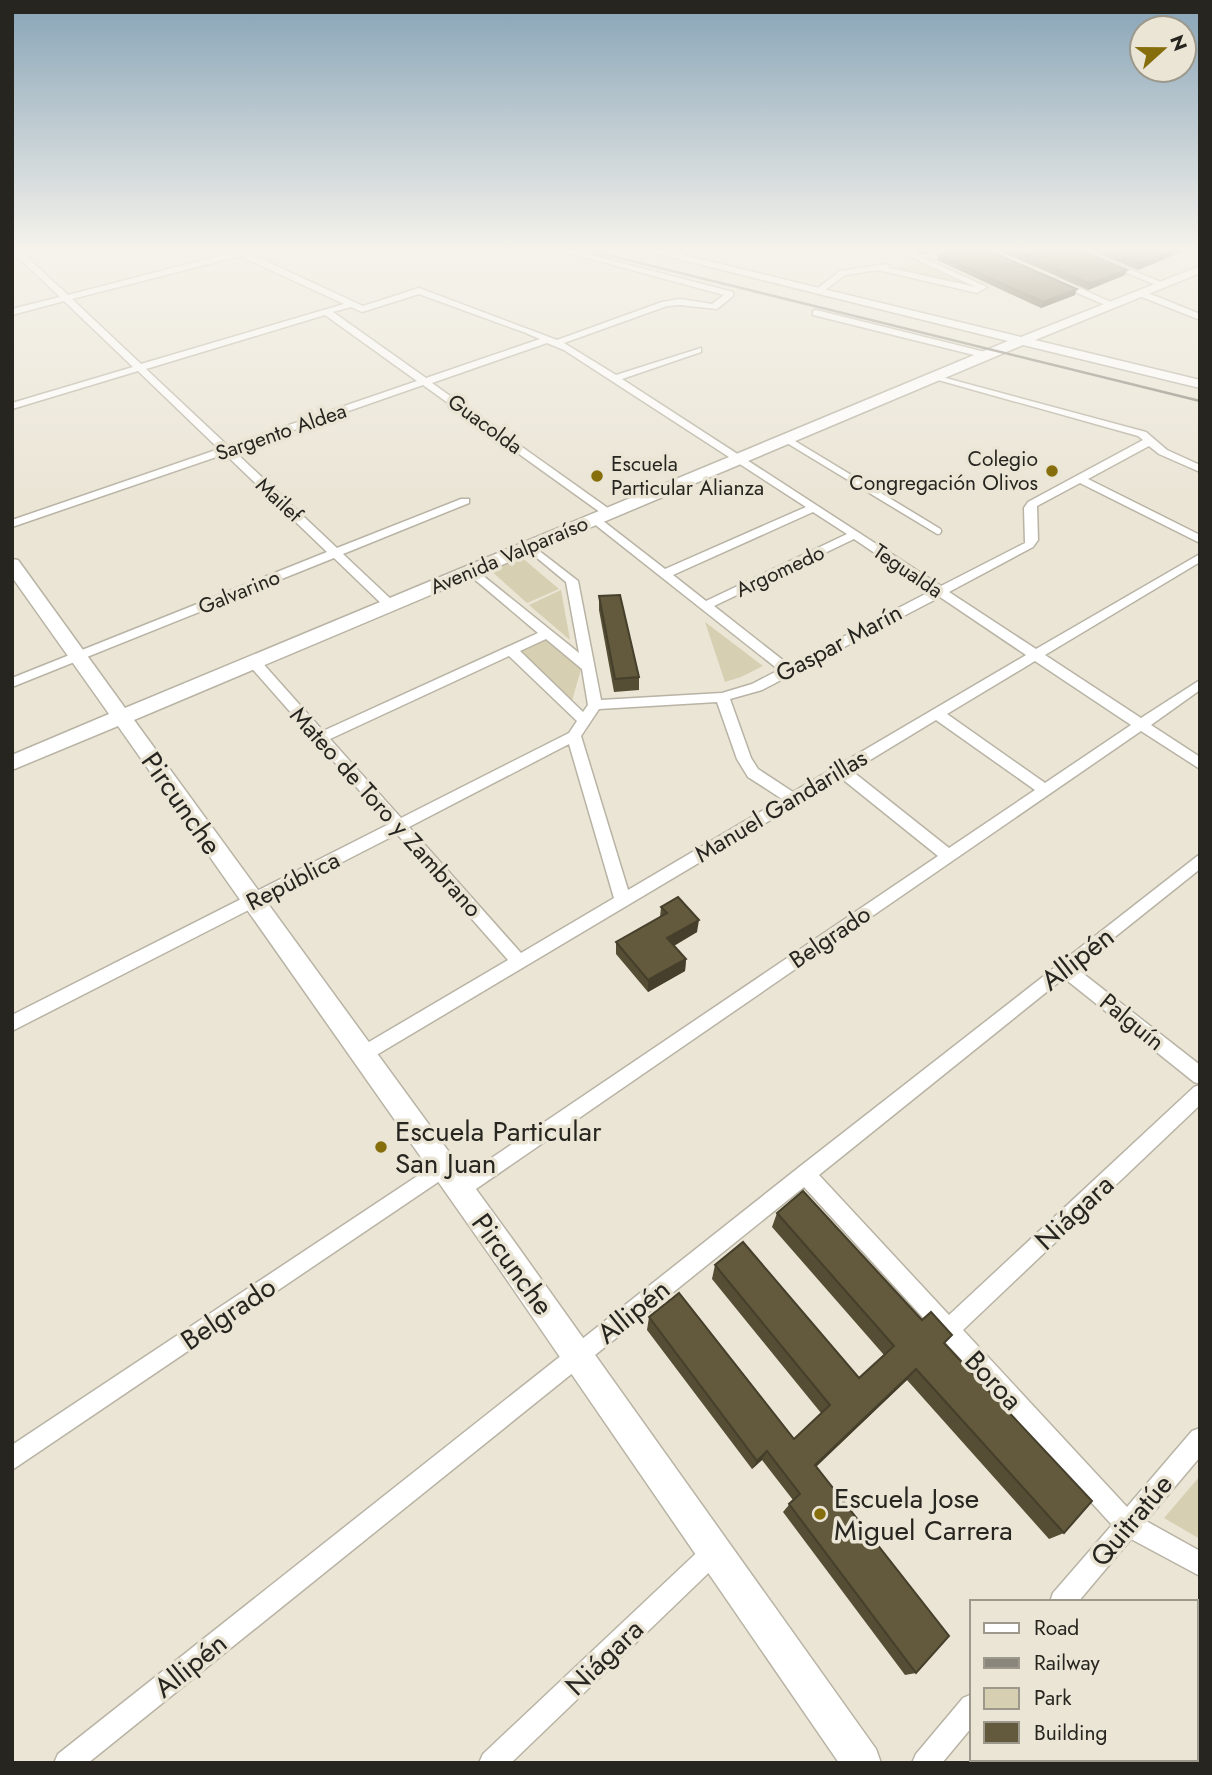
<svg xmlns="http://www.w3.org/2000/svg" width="1212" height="1775" font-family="Jost,sans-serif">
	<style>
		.green { fill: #d7cfb2 }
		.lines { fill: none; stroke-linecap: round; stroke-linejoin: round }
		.lane-casing { stroke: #b8b3a4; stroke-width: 9 }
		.street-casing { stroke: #b8b3a4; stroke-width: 3 }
		.secondary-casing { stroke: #b8b3a4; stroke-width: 3 }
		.lane { stroke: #fff; stroke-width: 6 }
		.street { fill: #fff; fill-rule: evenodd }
		.secondary { fill: #fff; fill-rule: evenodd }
		.rail { stroke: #8a867b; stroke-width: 2.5 }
		.wall { fill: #554d34 }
		.shaded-wall { fill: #453f2b }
		.building { fill: #635a3d; stroke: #453f2b; stroke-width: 2 }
		.poi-dot { fill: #856e0b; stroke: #eae5d5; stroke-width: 2.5 }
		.labels { text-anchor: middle; stroke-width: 7; stroke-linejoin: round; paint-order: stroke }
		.far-street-label { font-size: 21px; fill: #27251f; stroke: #eae5d5 }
		.far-poi-label { font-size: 21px; fill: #27251f; stroke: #eae5d5; text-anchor: end }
		.street-label { font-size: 24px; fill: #27251f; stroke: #eae5d5 }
		.near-street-label { font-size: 28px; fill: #27251f; stroke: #eae5d5 }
		.near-poi-label { font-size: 28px; fill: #27251f; stroke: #eae5d5; text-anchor: start }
	</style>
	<rect width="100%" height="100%" fill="#eae5d5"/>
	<path class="green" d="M924,263L975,285V286L889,269Z
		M520,556L559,589L527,603L489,569Z
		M561,590L570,640L529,605Z
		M705,622L763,666L741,677L725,682Z
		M543,635L581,669L572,701L514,648Z
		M1200,1476V1539L1164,1518Z"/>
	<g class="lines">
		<g class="lane-casing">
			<path id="lane" d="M786,439L938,531"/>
		</g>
		<g class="street-casing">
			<path id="street" d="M12,250L23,253L48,250L27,257L68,295L234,252L231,250H242L363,306L419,288L557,340L662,302L680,299L712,304L724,295L558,250H572L733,292V296L717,309L680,305L667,306L564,343L616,375L701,348V352L622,379L941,586L1025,543L1024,508L1028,502L1143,440L1138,436L931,378V374L1146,432L1167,450L1200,465V472L1159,454L1149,446L1088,479L1200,535V543L1080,483L1037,506L1038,540L1033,547L949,592L1036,649L1200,554V562L1045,655L1141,718L1200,680V690L1151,725L1200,757V769L1141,731L460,1200L453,1198L450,1191L453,1184L938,856L841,778L363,1063L357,1061L354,1055L357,1049L508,960L397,834L12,1031V1015L389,824L248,664V658H258L323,731L538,633L467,573L465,570L471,566L579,653L566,582L525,548L523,546L529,543L578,581L601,700L722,693L752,684L779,670L588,519L598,517L665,569L806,507L564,350L547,343L432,383L612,511V515H604L423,385L234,451L337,548L461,499H469V503L343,554L394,602V608H386L334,558L12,687V678L327,552L225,454L12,527V520L219,449L138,371L12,409V403L133,367L64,301L12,315V309L60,297L19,258L12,259V255H15ZM240,256L344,304L141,364L72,299ZM419,294L526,333L540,339L426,378L333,312L351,307L362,312ZM325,315L417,381L228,446L146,369ZM813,512L847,534L706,601L673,575ZM854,539L931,591L789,665L714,606ZM940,597L1026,655L793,792L758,769L751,758L730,699L762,690ZM546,639L582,669L588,705L583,712L520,651ZM509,656L577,721L569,733L401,818L330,739ZM1035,661L1131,725L1045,783L947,714ZM717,702L737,759L748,777L782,799L628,890L581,736L599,709ZM936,720L1035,790L949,848L852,771ZM569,744L614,898L521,953L409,827Z
				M683,250H696L672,258L668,256Z
				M895,250H906L987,287L977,293L878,270L845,275L821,293L814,291L840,271L887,264L890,268L976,287Z
				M1069,250H1081L1166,284L1159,286Z
				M1054,279H1060L1117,305L1110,307L1054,283Z
				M1137,291H1143L1200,314V320L1137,295Z
				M816,310L989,353L991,355L986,358L813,315V311Z
				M1200,854V869L1076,968L1200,1065V1084L1194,1082L1064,978L819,1175L949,1315L1194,1087L1200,1085V1105L963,1330L1127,1507L1192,1431L1200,1428V1457L1146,1521L1200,1551V1576L1131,1539L1078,1602H1050L1053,1593L1112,1525L804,1187L88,1763H54L58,1754L798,1168Z
				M443,1159L450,1162L453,1168L450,1174L12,1470V1445Z
				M715,1539L723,1543L727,1551L723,1559L511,1763H479L483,1754L707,1543Z
				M972,1694V1727L942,1763H912L916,1754L963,1698Z"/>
		</g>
		<g class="secondary-casing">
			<path id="secondary" d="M642,250H663L1021,337L1200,266V273L1035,340L1200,380V388L1023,345L134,720L516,1244L876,1749L881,1763H839L496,1264L118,726L12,770V755L109,714L12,577V559L18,560L125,708L1008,341Z"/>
		</g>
		<use href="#lane" class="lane"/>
		<use href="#street" class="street"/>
		<use href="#secondary" class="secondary"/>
		<path class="rail" d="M587,250L1200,401"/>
	</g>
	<path class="wall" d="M911,250H947L922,254Z
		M997,250H1079L1125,275L1088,290Z
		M1089,250H1186L1138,270Z
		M938,255L1075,295L1041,308L937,260Z
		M599,596L639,677V690L614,692L599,610Z
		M661,907L697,932L674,946L686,959L685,971L648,992L616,954V942L660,917Z
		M777,1213L922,1320L945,1344L1064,1533L1049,1539L907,1380L816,1467L916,1673L905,1675L783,1512L793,1500L762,1460L752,1469L647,1330L649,1317L794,1439L821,1413L712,1279L715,1265L859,1378L884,1355L772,1227Z
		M979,1759H1114L1117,1763H977L980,1760Z"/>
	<path class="shaded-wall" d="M922,250H947L922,254Z
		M1174,250H1186L1138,270L1140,264Z
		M1127,270L1125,275L1088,290L1090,284Z
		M1077,289L1075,295L1041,308L1043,302Z
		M699,920L697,932L666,950L667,938Z
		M686,959L685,971L648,992V980Z
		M916,1369L907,1380L808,1474L815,1465Z
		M767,1451L762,1460L752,1469L757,1461Z"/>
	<path class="building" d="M952,250H987L1077,289L1043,302L938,255Z
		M1012,250H1079L1127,270L1090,284Z
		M1105,250H1174L1140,264Z
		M620,595L639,677L615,679L599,596Z
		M678,897L699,920L667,938L686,959L648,980L616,942L667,913L661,907Z
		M803,1191L922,1320L931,1312L952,1335L944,1343L1092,1501L1064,1533L916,1369L815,1465L949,1636L916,1673L789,1504L800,1494L767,1451L757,1461L649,1317L679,1293L794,1439L830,1405L715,1265L743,1242L859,1378L894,1346L777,1213Z
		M988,1759H1114L1117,1763H987L989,1761Z"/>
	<linearGradient id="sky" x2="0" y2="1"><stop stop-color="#87a4b7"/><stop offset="0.5" stop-color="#f6f3ec"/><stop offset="1" stop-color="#f6f3ec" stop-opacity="0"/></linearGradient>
	<rect width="1212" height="499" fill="url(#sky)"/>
	<g class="poi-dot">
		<circle cx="1052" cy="471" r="7"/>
		<circle cx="597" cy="476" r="7"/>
		<circle cx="381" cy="1147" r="7"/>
		<circle cx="820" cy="1514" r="7"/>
	</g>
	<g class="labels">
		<g class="far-street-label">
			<text transform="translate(485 424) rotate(36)" y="7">Guacolda</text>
			<text transform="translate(281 432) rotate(-19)" y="7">Sargento Aldea</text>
			<text transform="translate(279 500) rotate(43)" y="7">Mailef</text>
			<text transform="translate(509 555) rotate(-23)" y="7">Avenida Valparaíso</text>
			<text transform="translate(780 571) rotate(-25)" y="7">Argomedo</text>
			<text transform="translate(908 571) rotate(34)" y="7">Tegualda</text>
			<text transform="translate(239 592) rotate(-22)" y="7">Galvarino</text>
		</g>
		<g class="far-poi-label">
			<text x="1038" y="466">Colegio<tspan x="1038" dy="24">Congregación Olivos</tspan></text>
			<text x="611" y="471" text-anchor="start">Escuela<tspan x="611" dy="24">Particular Alianza</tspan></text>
		</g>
		<g class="street-label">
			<text transform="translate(839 643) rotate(-28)" y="8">Gaspar Marín</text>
			<text transform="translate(781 806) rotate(-31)" y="8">Manuel Gandarillas</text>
			<text transform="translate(386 812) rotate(48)" y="8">Mateo de Toro y Zambrano</text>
			<text transform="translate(293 881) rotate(-27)" y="8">República</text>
			<text transform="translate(830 937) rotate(-34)" y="8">Belgrado</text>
			<text transform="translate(1132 1022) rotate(39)" y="8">Palguín</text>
		</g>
		<g class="near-street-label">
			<text transform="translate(182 803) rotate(55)" y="10">Pircunche</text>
			<text transform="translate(1077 958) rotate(-38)" y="10">Allipén</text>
			<text transform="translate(1074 1212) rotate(-43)" y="10">Niágara</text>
			<text transform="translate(513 1264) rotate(54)" y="10">Pircunche</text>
			<text transform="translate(633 1311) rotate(-39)" y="10">Allipén</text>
			<text transform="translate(228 1313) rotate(-34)" y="10">Belgrado</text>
			<text transform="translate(994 1380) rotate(47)" y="10">Boroa</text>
			<text transform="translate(1131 1520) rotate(-50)" y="10">Quitratúe</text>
			<text transform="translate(604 1657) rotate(-44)" y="10">Niágara</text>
			<text transform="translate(190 1665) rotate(-39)" y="10">Allipén</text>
		</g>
		<g class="near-poi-label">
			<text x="395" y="1141">Escuela Particular<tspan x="395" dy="32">San Juan</tspan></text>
			<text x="834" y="1508">Escuela Jose<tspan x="834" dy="32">Miguel Carrera</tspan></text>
		</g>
	</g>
	<rect width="1212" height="1775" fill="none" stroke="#27251f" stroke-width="28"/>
	<rect x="970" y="1600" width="228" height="161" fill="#eae5d5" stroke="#9c988c" stroke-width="2"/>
	<rect x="984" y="1623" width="35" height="10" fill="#ffffff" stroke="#9c988c" stroke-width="2"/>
	<text x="1034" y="1635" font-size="21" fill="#27251f">Road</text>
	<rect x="984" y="1658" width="35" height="10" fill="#8a867b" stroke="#9c988c" stroke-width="2"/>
	<text x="1034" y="1670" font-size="21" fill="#27251f">Railway</text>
	<rect x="984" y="1688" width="35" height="21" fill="#d7cfb2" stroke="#9c988c" stroke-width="2"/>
	<text x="1034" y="1705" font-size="21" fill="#27251f">Park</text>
	<rect x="984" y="1722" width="35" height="21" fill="#635a3d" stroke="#9c988c" stroke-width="2"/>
	<text x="1034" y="1740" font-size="21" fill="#27251f">Building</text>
	<g transform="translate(1163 49) rotate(69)"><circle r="33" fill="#eae5d5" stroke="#9c988c" stroke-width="2"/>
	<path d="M0-5L12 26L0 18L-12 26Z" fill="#856e0b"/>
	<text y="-10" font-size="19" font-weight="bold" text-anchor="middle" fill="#27251f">N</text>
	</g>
</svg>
